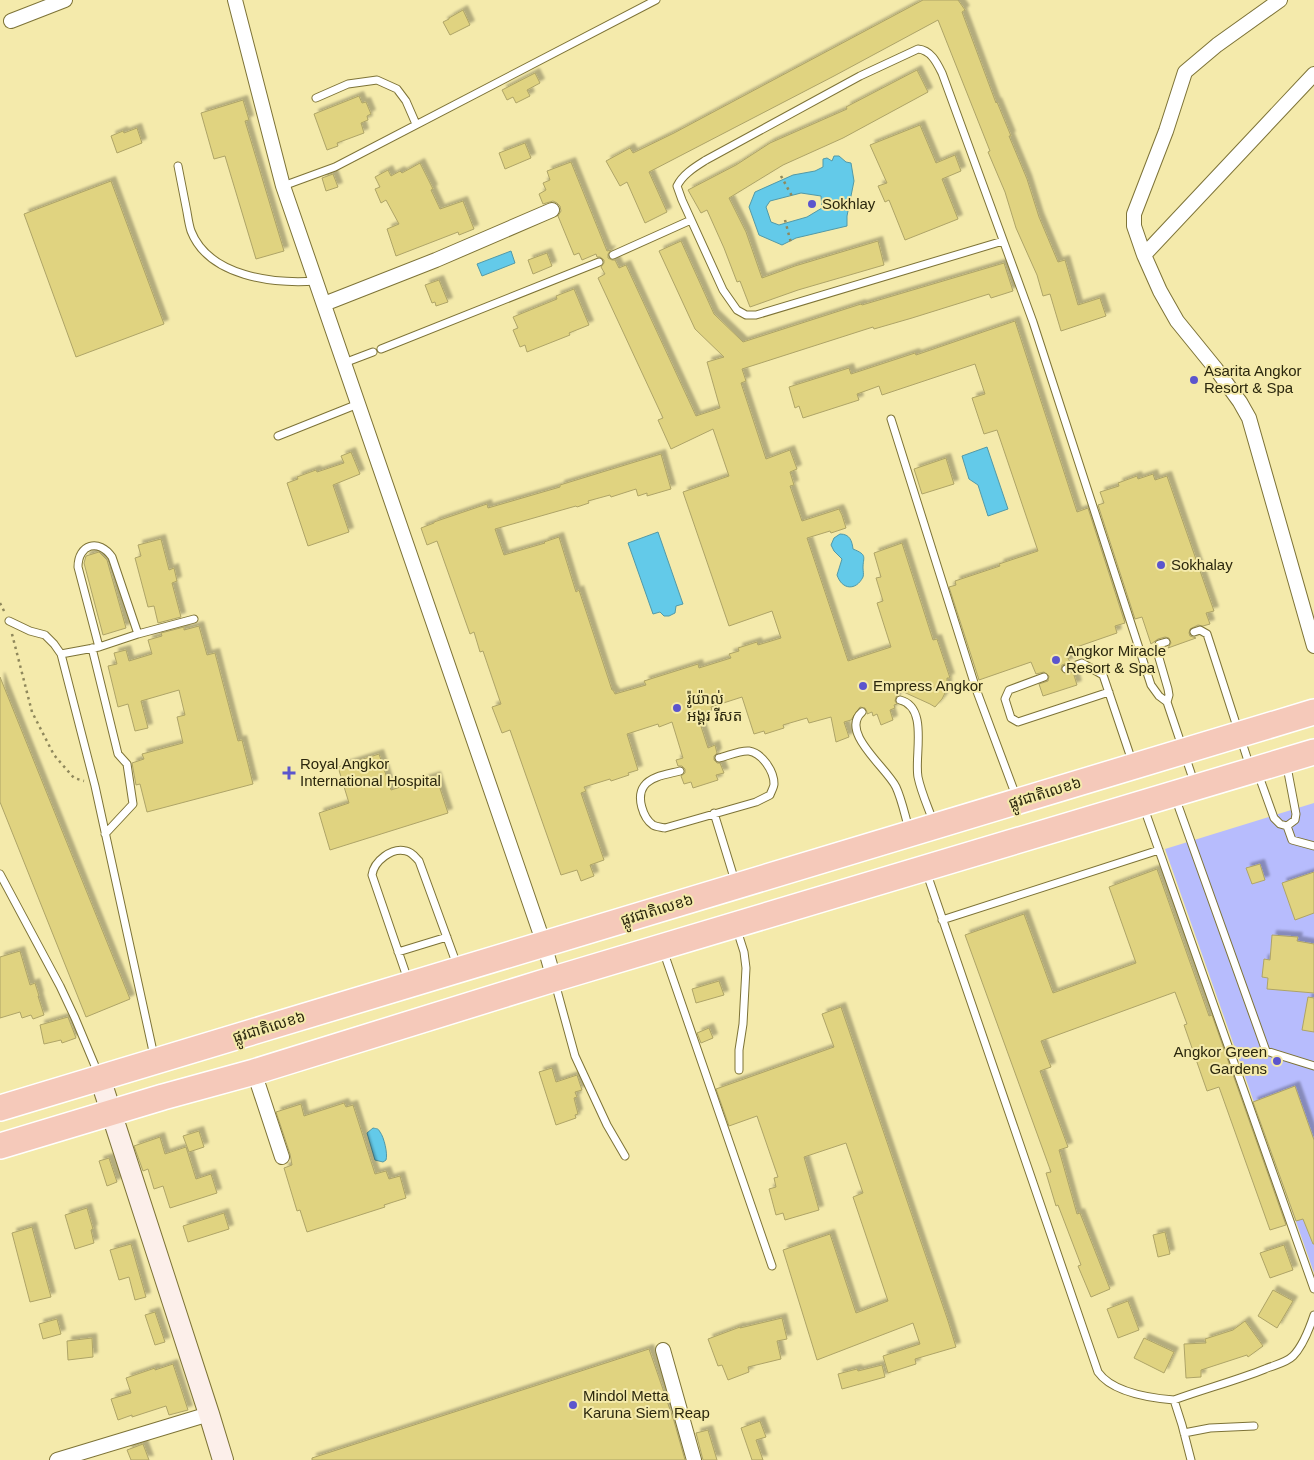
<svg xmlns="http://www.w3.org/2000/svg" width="1314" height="1460" font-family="Helvetica,'Noto Sans Khmer',sans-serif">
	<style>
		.green { fill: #b7bcfd }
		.water { fill: #63cae9; stroke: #5299a7; fill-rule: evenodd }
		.building { fill: #e0d380; stroke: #aea467; filter: url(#shadow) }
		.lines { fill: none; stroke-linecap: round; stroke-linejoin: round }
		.lane-casing { stroke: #7d7337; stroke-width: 9 }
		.street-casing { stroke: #7d7337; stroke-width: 16 }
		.secondary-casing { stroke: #7d7337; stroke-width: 22 }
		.highway-casing { stroke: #fff; stroke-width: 28 }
		.path { stroke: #8f885c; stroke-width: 2.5; stroke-dasharray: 2.5 4; stroke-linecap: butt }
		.lane { stroke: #fff; stroke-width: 7 }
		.street { stroke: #fff; stroke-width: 14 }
		.secondary { stroke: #fcefea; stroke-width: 20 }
		.highway { stroke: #f5c9ba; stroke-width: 25 }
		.poi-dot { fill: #5b55cd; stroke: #f4eaab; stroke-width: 2 }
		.labels { text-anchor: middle; stroke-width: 4; stroke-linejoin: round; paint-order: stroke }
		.poi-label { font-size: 15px; fill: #2b270d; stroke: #f4eaab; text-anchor: start }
		.street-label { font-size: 15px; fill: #2b270d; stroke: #f4eaab }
	</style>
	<defs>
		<filter id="shadow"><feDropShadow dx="4.5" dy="-4.5" stdDeviation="1" flood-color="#0004"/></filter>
	</defs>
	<rect width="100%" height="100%" fill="#f4eaab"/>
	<path class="green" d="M1314,803V1273L1165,849Z"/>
	<path class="water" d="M834,156H839L846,162L851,163L854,181L847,216V226L796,238L782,245L759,235L749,207L755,192L793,175L815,171L823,167V159L827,158L832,161ZM801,193L821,196L822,208L807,217L779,225L771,222L766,207L770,201Z
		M511,251L515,263L482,276L477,264Z
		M987,447L1008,509L988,516L978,485L969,479L962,456Z
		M658,532L683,604L676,606L675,613L669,616H664L660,612L653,614L628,543Z
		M840,534C850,534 852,541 853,549C868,555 863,557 863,568C863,571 864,574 863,577C856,591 842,590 837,575L842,559L834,551L831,545L834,538Z
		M373,1128C377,1129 378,1128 380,1132C384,1137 388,1154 386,1160L383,1162L375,1160L367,1133Z"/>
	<path class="building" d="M923,0H958L965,10L962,12L996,103L997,102L1011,136H1009L1027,179L1039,217L1058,262L1065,260L1078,305L1100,298L1106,316L1061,331L1050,294L1043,296L1037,275L1016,228L1005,192L988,152L990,151L938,20L834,76L649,172L667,212L645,223L627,182L620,186L606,161L630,148L633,153L674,133Z
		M463,10L470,25L450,35L443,22L449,19V18Z
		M917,70L928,92L843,138L783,165L729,198L746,232L762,278L795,266L878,241L884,265L798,290L750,307L740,281L737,282L724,248L707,210L701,213L688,190L736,165L770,143L847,109L846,107Z
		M535,73L540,83L527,90L530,96L516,103L513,97L507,100L502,90Z
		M359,96L362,103L366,102L371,114L367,116L368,120L361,123L364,133L337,143L338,146L327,150L314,114Z
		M243,100L249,120L245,121L284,251L256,259L225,156L214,159L201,113Z
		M920,125L936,163L955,155L961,171L942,179L958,219L905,240L889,200L885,202L878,186L887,183L870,145Z
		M137,128L142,143L117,153L111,136L123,131L124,133Z
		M525,143L531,158L505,169L499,153Z
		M571,162L607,251L611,250L608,254V258L612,260H615L619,268L626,265L696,416L720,408L707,362L724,357L695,329L659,251L681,241L714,314L743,342L861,304L862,305L1004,263L1013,291L991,298L989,294L912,318L874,329L873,327L742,369L746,381L741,383L766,459L790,450L797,469L790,472L794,485L790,486L802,521L839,509L842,515L846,528L831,533L830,531L807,538L848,661L891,647L877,603L883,601L876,578L881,577L874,553L902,543L933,640L937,639L950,678H947V689L942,699L935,707L930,704L895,688L898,695L896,697L895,701L897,704L894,705L895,708L890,710L893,720L881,725L877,714L873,716L872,712L867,714V712L865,708L860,707L851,720L844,722L849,737L836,742L831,717L809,723L807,718L783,725L784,728L765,734L764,731L754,734L742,697L711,707L712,710L697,714L708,748L715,745L717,753L714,756V760L717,763H720L724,773L716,775L718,780L693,788L691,782L684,784L681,776L685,773V769L682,766H678L676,760L683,758L672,722L659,727L658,724L627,734L638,770L628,773L629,775L611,781L610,779L584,787L586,791L581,793L604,860L590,865L594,876L581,881L577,870L561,875L510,730L502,733L492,707L501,704L483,651L480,652L474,632L470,634L437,541L427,545L421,528L434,523V522L487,504L488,508L560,487V485L661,454L671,489L647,496V493L638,496L636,489L611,497L610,495L588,501L589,503L577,507L576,506L495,529L504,555L545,543L544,542L559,537L576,592L579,590L612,690H613L615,694L646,685L644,681L698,664L699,668L731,658L729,654L739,651L738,648L757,642L758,645L781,638L772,611L729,626L683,492L729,476L713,429L671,449L658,420L663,418L598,278L605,274L601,267L604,263V260L600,257H597L596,254L582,260L579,253L574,255L558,216L561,211L560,206L557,203L553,201L543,204L539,194L546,190L543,183L550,180L547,171Z
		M420,163L433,189L431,190L440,209L463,201L474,229L459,235L458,232L396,256L387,229L399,224L386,200L381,203L375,189L380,187L375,177L388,170L391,176L400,171L402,173Z
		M333,174L338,187L326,191L322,178Z
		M111,181L164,324L76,357L24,214Z
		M547,253L552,266L533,274L528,260Z
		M439,280L448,302L436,306L435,302L432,303L425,285Z
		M574,289L589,325L569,333L570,335L527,352L525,345L520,347L513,330L518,328L513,317L557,299L556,296Z
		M1015,321L1077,512L1088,508L1125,623L1115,626L1117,633L1068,650L1069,655L1067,656L1070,662L1062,665L1061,670L1066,674L1073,672L1077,685L1043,696L1039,684L1048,681L1049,676L1044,672L1036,674L1031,662L979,680L949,587L956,585L955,581L1000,566L999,564L1038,551L997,430L984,434L972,398L985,394L975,364L882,395L879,386L857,394L859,400L803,418L799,406L795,408L789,387L849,368L851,374L915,353L916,355Z
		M351,452L360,474L333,485L349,532L308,546L287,483L298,479L297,477L316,470L317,472L344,463L341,456Z
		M946,458L954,484L922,494L914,469Z
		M1153,474L1155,480L1167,476L1214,611L1206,613L1210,624L1203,626L1198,625L1190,629L1189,633L1190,636L1196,638L1168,648L1171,643L1169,638L1165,637L1158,639L1151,644L1142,617L1135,619L1098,505L1104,503L1100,492L1119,486L1118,483L1137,476L1138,479Z
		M161,539L169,570L174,568L177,581L172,583L181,617L158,623L154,606L148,607L135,558L141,556L138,545Z
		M99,552L107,560L126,628L103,635L84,563L86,556Z
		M199,626L207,655L215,653L238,741L242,740L253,784L147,812L140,784L136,785L132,763L144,759L142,754L183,743L177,717L185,715L179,690L141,701L148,728L135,731L128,704L118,707L108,666L117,664L114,653L126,650L129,661L152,654L148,640L162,636L161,633L184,627V630Z
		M0,677L130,999L86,1017L0,802Z
		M379,754L391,790L436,776L448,813L330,850L319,813L349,803L338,767Z
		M1260,864L1265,880L1252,884L1246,868Z
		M1157,869L1209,1016L1212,1015L1286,1225L1270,1230L1219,1087L1207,1091L1184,1025L1187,1024L1175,992L1041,1041L1051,1067L1040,1071L1068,1147L1059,1150L1077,1214L1080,1213L1110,1289L1091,1297L1078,1266L1081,1265L1058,1205L1056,1206L1046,1173L1051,1172L965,935L1024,914L1053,993L1136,963L1109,887Z
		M1314,872V913L1295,920L1282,883Z
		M1272,935L1298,937L1297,941L1314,944V993L1267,989L1268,978L1262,977L1264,959L1270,960Z
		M20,951L30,985L35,983L39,996H38L44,1015L33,1019L31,1015L22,1018L20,1012L0,1018V957Z
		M719,981L724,995L696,1003L692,989Z
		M1308,997L1314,998V1032L1302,1030Z
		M841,1007L948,1321L956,1347L915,1359L916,1364L888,1373L883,1356L920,1344L913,1323L817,1360L783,1250L830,1234L856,1313L888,1301L853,1197L863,1193L846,1143L804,1157L819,1210L785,1220L783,1213L776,1215L769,1189L776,1187L774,1178L778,1177L757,1116L729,1126L716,1089L834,1047L822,1014Z
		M68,1017L76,1038L62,1043L61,1040L44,1044L40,1025Z
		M709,1028L713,1038L701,1043L697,1033Z
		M552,1068L556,1082L577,1075L582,1090L575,1092L577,1097L574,1098L578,1114L575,1115L576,1118L556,1125L539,1072Z
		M1295,1086L1314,1140V1244H1313L1303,1219L1296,1221L1253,1102Z
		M344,1103L346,1107L353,1105L375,1174L386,1171L389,1179L400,1176L406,1198L384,1205L385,1207L307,1232L300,1210L297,1211L284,1168L292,1165L290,1154L276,1112L301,1104L304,1116Z
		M199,1131L204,1147L189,1152L183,1136Z
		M160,1137L165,1154L186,1147L196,1179L211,1174L217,1193L170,1208L163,1186L154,1189L148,1169L143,1171L134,1146Z
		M109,1158L117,1182L107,1186L99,1161Z
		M87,1208L93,1229L91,1230L94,1243L75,1249L65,1215Z
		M224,1213L229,1229L188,1242L183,1226Z
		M32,1227L51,1297L30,1302L12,1233Z
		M1165,1232L1170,1254L1158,1257L1153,1235Z
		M131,1244L146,1297L135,1300L129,1277L119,1280L110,1250Z
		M1284,1245L1293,1270L1270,1278L1260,1253Z
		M1273,1290L1293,1301L1277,1328L1258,1316Z
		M1128,1301L1139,1330L1118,1338L1107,1309Z
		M155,1312L165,1342L155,1345L145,1315Z
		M782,1318L787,1339L777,1341L781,1359L748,1367L749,1372L728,1380L722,1365L718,1366L708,1339L740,1327V1328Z
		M57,1319L61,1334L43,1339L39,1324Z
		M1245,1321L1263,1346L1248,1357L1247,1355L1201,1370V1377L1186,1378L1184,1344L1206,1343L1205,1339L1233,1330Z
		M92,1338L93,1357L68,1360L67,1341Z
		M1144,1338L1174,1352L1164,1373L1134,1358Z
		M649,1349L674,1421L685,1460H312V1458Z
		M173,1364L188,1410L169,1415L166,1406L132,1417V1415L118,1420L111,1399L131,1393L126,1378L155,1368V1370Z
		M882,1365L885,1377L842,1389L838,1374L857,1369L858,1371Z
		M760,1421L766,1437L756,1440L763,1460H752L741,1428Z
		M708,1430L717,1460H703L696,1433Z
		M143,1444L149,1460H131L127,1450Z"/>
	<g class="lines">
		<g class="lane-casing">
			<path id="lane" d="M316,98L348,84L377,80L397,89L406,101L416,124
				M178,166C181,181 184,197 187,212C188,218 189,225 191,231C209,277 274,284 316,281
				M283,186L335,167L656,0
				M1003,241L756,315H746L737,310L723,290L682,200L677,186C683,174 695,167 706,160L860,76L918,49C931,50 937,63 942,73L1033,322L1151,685L1159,696L1167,702
				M613,255L691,220
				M381,349L599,262
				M344,363L373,352
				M891,419L976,689L1016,796
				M278,436L358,404
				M9,621L30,631L45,635L54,644L61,654
				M1194,632L1200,630L1207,634L1250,767
				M1166,642L1159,644L1157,651L1168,689L1169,695L1167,702L1194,782
				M99,647L78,567C78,544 99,538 112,557L138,634
				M92,648L118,754L127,764L133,804L105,834
				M1066,669L1082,663L1103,675L1132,761
				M1044,677L1009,690L1005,699L1011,718L1018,722L1109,692
				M900,700C929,707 914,756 918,777C921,792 928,807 933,821
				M862,712C839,732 887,768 896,787C902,800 905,816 909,829
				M680,771C669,774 651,776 644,786C636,797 643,818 653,825C656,827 661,827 665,828L756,802L770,795C771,792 774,787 774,784C774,771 762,753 749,751C740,750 728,756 719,758
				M1256,775L1260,779L1274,818L1280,824L1287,826L1295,820L1296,814L1288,772L1290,764
				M1175,797L1266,1051L1314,1066
				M1144,808L1314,1289
				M714,813L735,881
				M1287,826L1292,840L1314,846
				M926,871L1098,1372C1112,1392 1150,1398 1174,1400L1182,1425L1191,1460
				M0,874L60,986L75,1018L98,1073
				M942,920L1159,850
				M737,930L744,952L746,968L743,1024L739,1050V1070
				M663,950L772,1266
				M398,952L447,937
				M408,980L372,875C374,861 392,847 406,851C412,852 415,857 419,861L457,965
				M555,983L575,1056L607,1125L625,1156
				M154,1056L95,786L61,654L99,647L138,634L194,619
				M1174,1400C1204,1389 1235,1381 1265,1369C1274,1365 1286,1363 1293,1356C1302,1347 1310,1327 1314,1315
				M1184,1433L1210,1428L1254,1426"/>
		</g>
		<g class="street-casing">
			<path id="street" d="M235,0L283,186L544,944L554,979
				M1280,0L1217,45L1185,72L1166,131L1134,214V226L1144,255L1160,291L1177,321L1216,369L1240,402L1249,418L1314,646
				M11,21L65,0
				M1144,255L1314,74
				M324,304L436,260L552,210
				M254,1072L282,1157
				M663,1350L694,1460
				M57,1460L209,1414"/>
		</g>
		<g class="secondary-casing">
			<path id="secondary" d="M100,1078L209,1414L223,1460"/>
		</g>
		<g class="highway-casing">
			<path id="highway" d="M0,1108L1314,712
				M0,1146L163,1097L254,1072L554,979L1314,752"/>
		</g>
		<path class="path" d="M781,176L793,198
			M785,220L791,243
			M0,603L5,613
			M12,634L32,712L54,755L74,778L84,781"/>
		<use href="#lane" class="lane"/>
		<use href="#street" class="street"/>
		<use href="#secondary" class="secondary"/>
		<use href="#highway" class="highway"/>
	</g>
	<g class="poi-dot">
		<circle cx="812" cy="204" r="5"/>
		<circle cx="1194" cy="380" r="5"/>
		<circle cx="1161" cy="565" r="5"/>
		<circle cx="1056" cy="660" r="5"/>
		<circle cx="863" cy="686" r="5"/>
		<circle cx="677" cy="708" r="5"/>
		<path d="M286.5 765.5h5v5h5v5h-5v5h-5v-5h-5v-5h5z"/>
		<circle cx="1277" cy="1061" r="5"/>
		<circle cx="573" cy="1405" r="5"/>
	</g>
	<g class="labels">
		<g class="poi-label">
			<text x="822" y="209">Sokhlay</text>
			<text x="1204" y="376">Asarita Angkor<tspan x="1204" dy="17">Resort &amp; Spa</tspan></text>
			<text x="1171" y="570">Sokhalay</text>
			<text x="1066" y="656">Angkor Miracle<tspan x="1066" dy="17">Resort &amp; Spa</tspan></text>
			<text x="873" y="691">Empress Angkor</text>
			<text x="687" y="704">រ៉ូយ៉ាល់<tspan x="687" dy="17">អង្គរ រីសត</tspan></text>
			<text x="300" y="769">Royal Angkor<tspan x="300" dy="17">International Hospital</tspan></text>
			<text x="1267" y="1057" text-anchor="end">Angkor Green<tspan x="1267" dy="17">Gardens</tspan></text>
			<text x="583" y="1401">Mindol Metta<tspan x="583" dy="17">Karuna Siem Reap</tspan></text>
		</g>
		<g class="street-label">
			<text transform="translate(1045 793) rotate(-17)" y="5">ផ្លូវជាតិលេខ៦</text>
			<text transform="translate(657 910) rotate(-17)" y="5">ផ្លូវជាតិលេខ៦</text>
			<text transform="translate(269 1027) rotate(-17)" y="5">ផ្លូវជាតិលេខ៦</text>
		</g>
	</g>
</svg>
